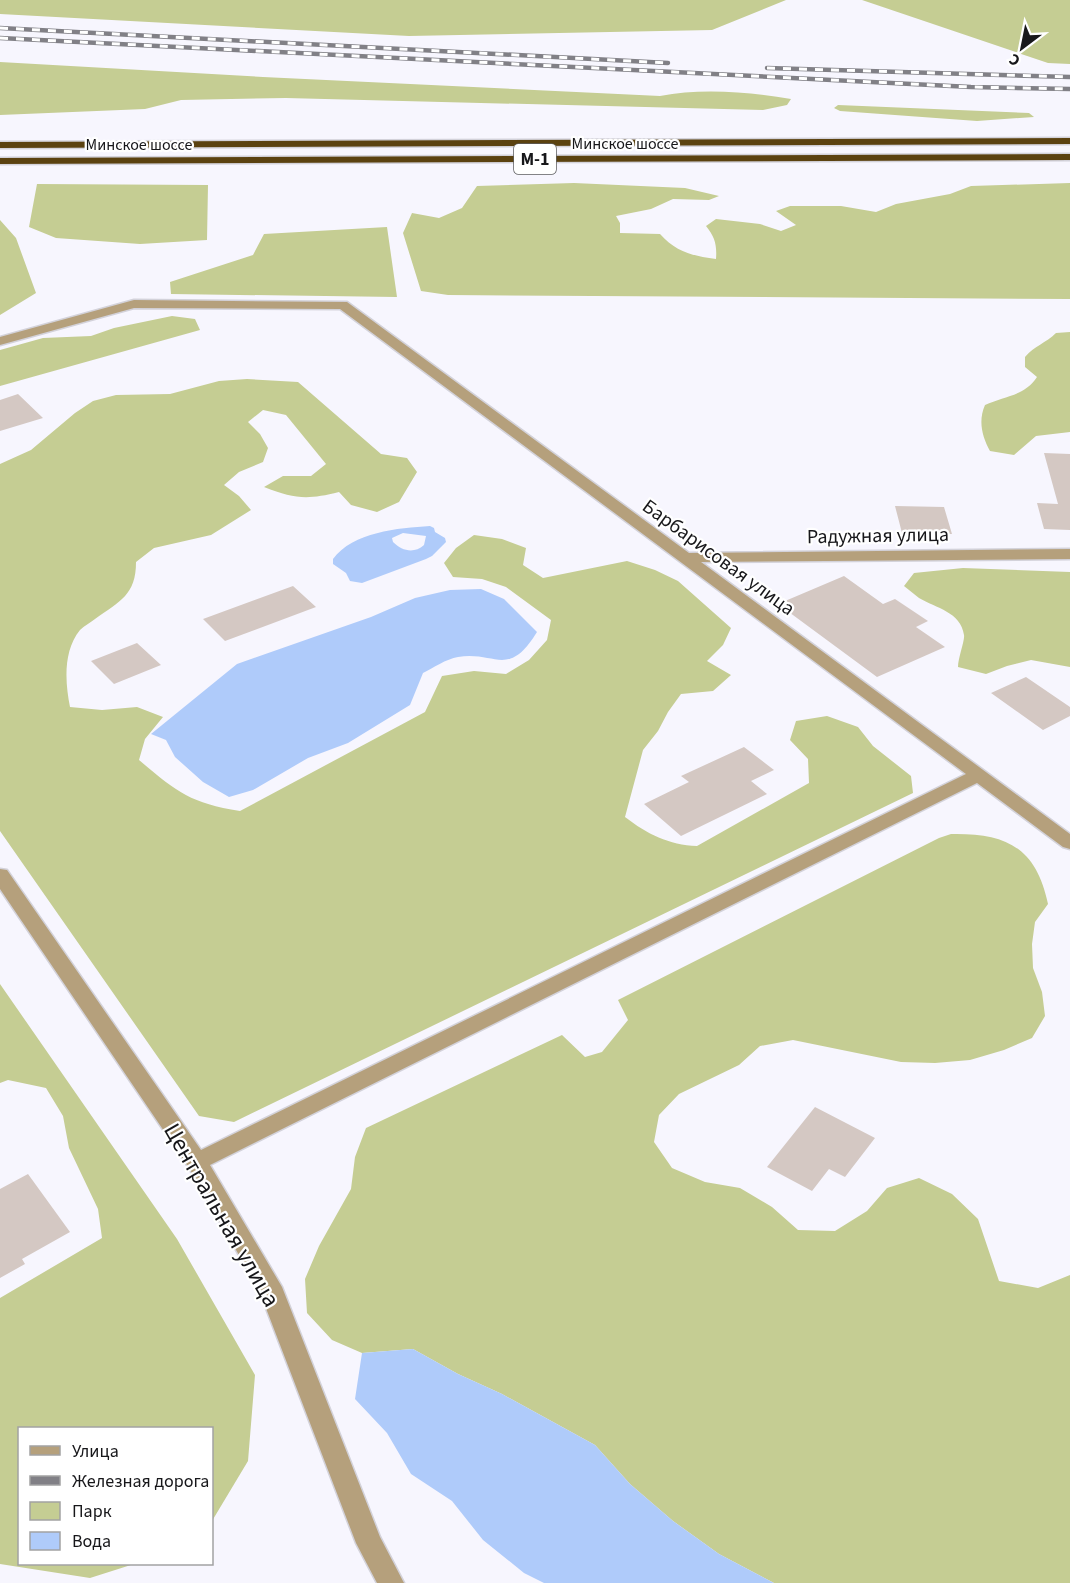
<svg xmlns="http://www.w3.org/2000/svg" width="1070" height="1583" font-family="'Source Sans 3',sans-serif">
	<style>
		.green { fill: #c5cd93 }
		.water { fill: #afcbfa; fill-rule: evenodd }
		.building { fill: #d4c8c3 }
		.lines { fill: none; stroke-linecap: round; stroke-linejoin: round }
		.street-casing { stroke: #d3d2da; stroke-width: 3 }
		.highway-casing { stroke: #d3d2da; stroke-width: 3 }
		.street { fill: #b5a07c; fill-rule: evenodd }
		.highway { fill: #5b4210; fill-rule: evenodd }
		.rail-casing { stroke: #818086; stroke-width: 4.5 }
		.rail { stroke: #fff; stroke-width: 3; stroke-dasharray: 8; stroke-linecap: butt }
		.labels { text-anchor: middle; stroke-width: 4.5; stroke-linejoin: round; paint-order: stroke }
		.far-street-label { font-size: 16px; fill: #17171a; stroke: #fff }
		.shield { fill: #fff; stroke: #5d5d5f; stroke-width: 1.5 }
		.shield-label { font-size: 18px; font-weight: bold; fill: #17171a }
		.street-label { font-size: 20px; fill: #17171a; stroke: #fff }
		.near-street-label { font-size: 24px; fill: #17171a; stroke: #fff }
	</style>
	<rect width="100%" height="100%" fill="#f7f6fe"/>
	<path class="green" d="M0,0H786L712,30L409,36L0,14Z
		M862,0H1070V64L1048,63Z
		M0,62L263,77L660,96C701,88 750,92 791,99L787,105L763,110L286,98L181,100L145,109L0,115Z
		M838,105L1029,113L1034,117L977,121L840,111L834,108Z
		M574,183L685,188L719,196L709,200L673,199L651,209L616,216L620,223V233L660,234C676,252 693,256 716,259C717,245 715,237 706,226L716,219L760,224L781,231L796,225L776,211L790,206H841L876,212L896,204L950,194L971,186L1070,183V299L448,295L421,291L403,233L412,213L439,218L462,208L477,186Z
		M37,184L208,185L207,240L140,244L56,238L29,227Z
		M0,220L16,238L36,293L0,315Z
		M387,227L397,297L171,294L170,282L253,255L264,234Z
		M172,316L195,319L200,330L0,386V350L43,338L91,336L114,328Z
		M1070,332V432L1036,436L1014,455L990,451C982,436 978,421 985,405C1004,396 1025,396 1037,377L1025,367V357C1034,346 1046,343 1056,333Z
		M247,379L298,382L381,454L407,458L417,472L399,502L377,512L351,505L339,492C307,500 295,499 264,487L283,476H311L326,464L286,415L263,410L248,422L260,434L268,448L263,462L239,472L224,485L239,496L251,510L211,535L154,548L136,562C136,595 120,601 95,619C91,622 84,626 80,630C63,651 65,682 70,707L102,710L137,707L163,717L145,739L139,760C177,792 190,803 240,811L425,712L442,676L474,671L506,674L529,660L547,640L551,620L506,587L482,579L453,577L444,563L456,548L474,535L502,539L526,548L523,565L543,578L627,561L655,570L678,581L731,628L723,645L707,661L731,675L713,691L681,694L668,712L658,731L643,750L625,817C647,834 669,845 697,846L809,783L808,759L790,740L796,721L827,716L858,727L873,746L911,776L913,793L234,1122L199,1116L0,831V464L31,450L75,413L93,401L116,395L170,394L219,381Z
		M963,568L1070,572V667L1031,660L1007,666L986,674L958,667C958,658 965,640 964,635C961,612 936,608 919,598C914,594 909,590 904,586L914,573Z
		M951,834C1006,833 1036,847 1048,904L1035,922L1032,944L1033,968L1042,992L1045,1016L1032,1038L1004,1050L970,1060L935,1063L901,1062L793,1040L760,1046L739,1065L679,1094L659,1115L654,1142L672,1168L705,1182L740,1188L772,1207L798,1230L835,1231L867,1211L887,1188L919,1178L952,1194L978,1219L999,1281L1038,1288L1070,1275V1583H774L719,1554L673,1521L630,1484L595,1445L502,1394L458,1374L413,1349L362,1353L332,1340L307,1313L305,1279L319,1246L351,1189L355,1157L366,1128L562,1035L585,1057L602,1052L628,1020L618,1000L939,838Z
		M0,984L177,1239L255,1375L248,1461L212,1521V1428H20V1564H134L90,1578L0,1564V1298L102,1238L98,1209L69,1148L63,1116L46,1088L8,1080L0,1083Z"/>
	<path class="water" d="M430,526L434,528L435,532L445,538L446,542L432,556L426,559L362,583L350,581L346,573L333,564V559C353,532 398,528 430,526ZM403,533L426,536L424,545C414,554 402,551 393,542L392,538Z
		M481,589L504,599L537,632C508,679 496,651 458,657C446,659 433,668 423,673L410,705L348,743L308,758L253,790L229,797L203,782L175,757L166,740L151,734L237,664L371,617L415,598L450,590Z
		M413,1349L458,1374L502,1394L595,1445L630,1484L673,1521L719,1554L774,1583H544L524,1573L483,1540L452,1501L411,1474L387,1433L355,1399L362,1353Z"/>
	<path class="building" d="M18,394L43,418L0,431V400Z
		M1044,453L1070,454V530L1044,529L1037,503L1058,504Z
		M895,506L944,507L952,534L902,533Z
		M844,576L883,604L895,599L928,621L916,627L945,647L877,677L778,604Z
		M293,586L316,607L225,641L203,619Z
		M137,643L161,665L114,684L91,661Z
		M1026,677L1070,707V716L1043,730L991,693Z
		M744,747L774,770L751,781L767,794L681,836L644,804L689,782L681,776Z
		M815,1107L875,1138L845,1177L829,1169L812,1191L767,1167Z
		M28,1174L70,1232L22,1259L25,1264L0,1278V1189Z"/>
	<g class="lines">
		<g class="street-casing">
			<path id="street" d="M134,300L347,302L689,553L1070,549V559L701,562L1070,834V849L1063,847L977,783L210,1165L282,1287L380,1537L404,1583H377L356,1543L259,1290L189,1168L0,889V869L7,870L201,1150L966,774L340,309L134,308L0,345V337Z"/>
		</g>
		<g class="highway-casing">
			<path id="highway" d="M1070,138V144L0,148V142Z
				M1070,154V160L0,164V158Z"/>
		</g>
		<use href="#street" class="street"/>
		<use href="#highway" class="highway"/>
		<g class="rail-casing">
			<path id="rail" d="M0,28L668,63
				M0,38L971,87L1070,89
				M767,68L1070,77"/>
		</g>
		<use href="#rail" class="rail"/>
	</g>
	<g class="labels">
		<g class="far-street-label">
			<text x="625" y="149">Минское шоссе</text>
			<text x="139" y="150">Минское шоссе</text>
		</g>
		<rect class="shield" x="514" y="144" width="42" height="30" rx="4.5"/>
		<g class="shield-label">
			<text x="535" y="165">М-1</text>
		</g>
		<g class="street-label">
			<text transform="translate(878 535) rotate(-1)" y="7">Радужная улица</text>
			<text transform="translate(719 557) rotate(36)" y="7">Барбарисовая улица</text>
		</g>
		<g class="near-street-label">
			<text transform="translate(222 1215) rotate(60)" y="8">Центральная улица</text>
		</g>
	</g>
	<rect x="18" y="1427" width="195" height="138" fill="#ffffff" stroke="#a2a2a3" stroke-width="1.5"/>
	<rect x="30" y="1446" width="30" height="9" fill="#b5a07c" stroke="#a2a2a3" stroke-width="1.5"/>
	<text x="72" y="1457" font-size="18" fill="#17171a">Улица</text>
	<rect x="30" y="1476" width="30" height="9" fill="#818086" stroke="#a2a2a3" stroke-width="1.5"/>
	<text x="72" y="1487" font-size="18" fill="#17171a">Железная дорога</text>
	<rect x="30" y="1502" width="30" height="18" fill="#c5cd93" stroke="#a2a2a3" stroke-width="1.5"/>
	<text x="72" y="1517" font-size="18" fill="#17171a">Парк</text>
	<rect x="30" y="1532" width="30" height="18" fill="#afcbfa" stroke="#a2a2a3" stroke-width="1.5"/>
	<text x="72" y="1547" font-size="18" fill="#17171a">Вода</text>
	<g transform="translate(1022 48) rotate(212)" stroke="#ffffff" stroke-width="4.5" paint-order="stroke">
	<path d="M0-4.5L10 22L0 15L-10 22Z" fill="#17171a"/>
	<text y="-9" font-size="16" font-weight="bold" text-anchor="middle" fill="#17171a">С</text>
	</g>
</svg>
